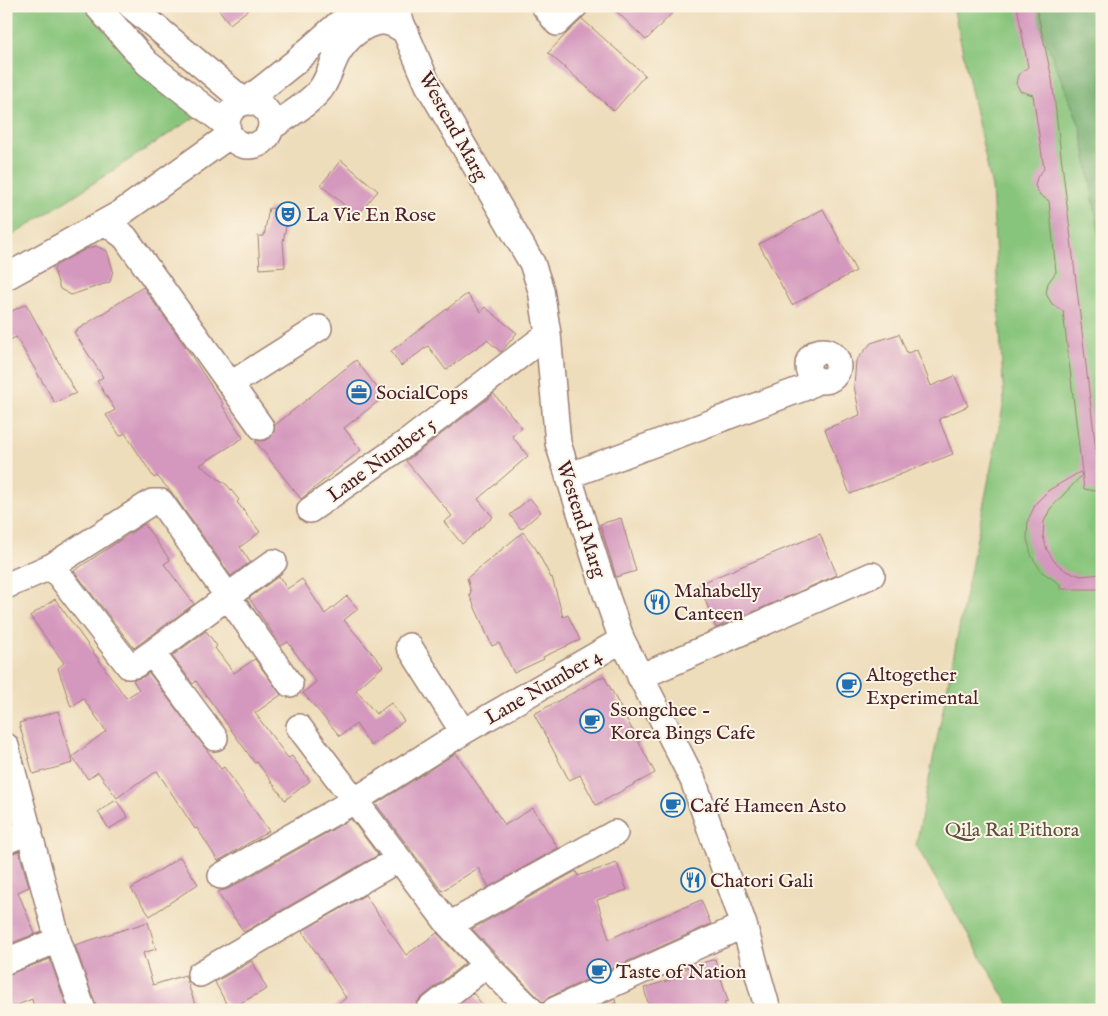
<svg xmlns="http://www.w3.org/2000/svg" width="1108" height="1016" font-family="'IM FELL English',serif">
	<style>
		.green { fill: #88c57b; stroke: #697253 }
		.forest { fill: #6eaa6b; stroke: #5c644b }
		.building { fill: #d497bd }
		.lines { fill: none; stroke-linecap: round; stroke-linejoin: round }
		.minor-casing { stroke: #9c7e73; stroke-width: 28 }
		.minor { stroke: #fff; stroke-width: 25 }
		.labels { text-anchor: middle; stroke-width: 4; stroke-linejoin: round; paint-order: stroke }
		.street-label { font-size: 20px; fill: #4a1f2b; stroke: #fcf5e5 }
		.poi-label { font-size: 20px; fill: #4a1f2b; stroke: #fcf5e5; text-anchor: start }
		.park-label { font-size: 20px; fill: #5d5143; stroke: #fcf5e5 }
	</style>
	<rect width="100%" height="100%" fill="#fcf5e5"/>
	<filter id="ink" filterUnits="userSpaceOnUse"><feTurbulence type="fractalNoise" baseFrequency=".02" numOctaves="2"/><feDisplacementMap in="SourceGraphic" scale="10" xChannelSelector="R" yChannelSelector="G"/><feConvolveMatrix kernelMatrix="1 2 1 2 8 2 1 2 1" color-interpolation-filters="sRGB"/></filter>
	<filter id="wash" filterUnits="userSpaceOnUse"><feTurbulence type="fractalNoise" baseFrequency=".0096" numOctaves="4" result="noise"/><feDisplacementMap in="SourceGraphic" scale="20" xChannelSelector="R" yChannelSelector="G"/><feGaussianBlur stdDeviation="1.12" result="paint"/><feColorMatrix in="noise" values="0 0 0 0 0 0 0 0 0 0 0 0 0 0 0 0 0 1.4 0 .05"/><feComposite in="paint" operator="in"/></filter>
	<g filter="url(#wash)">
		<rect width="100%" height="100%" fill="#edb"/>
		<path class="green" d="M6,6H87L198,115L6,240Z
			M953,6H1102V1010H1012L916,845L1004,402L992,188Z"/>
		<path class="forest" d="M1032,6H1102V249L1081,129Z"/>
		<g id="blocks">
			<path class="building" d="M216,6H253L230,24Z
				M611,6H679L646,40Z
				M1017,6H1036L1052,79L1101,492L1084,489L1063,311L1052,304L1046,294L1048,283L1056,272L1049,201L1040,195L1035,186L1037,177L1044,169L1033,95L1020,91L1016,83L1018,75L1028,67Z
				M582,19L645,75L614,111L548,53L565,35Z
				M341,160L378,191L357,216L321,185Z
				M269,208L289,211L283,242L285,267L260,269L258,236H264Z
				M823,209L856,271L792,305L759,244Z
				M96,246L107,251L113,270L110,282L71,295L60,289L54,270L56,265L86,249Z
				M143,287L183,343L223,404L222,405L243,438L200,465L227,485L239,500L237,502L260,532L240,547L250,562L231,576L173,494L157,476L154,478L125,433L120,436L106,415L115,410L97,381L103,377L74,332Z
				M467,294L481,312L485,307L517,333L501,352L487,340L446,370L428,346L401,366L391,351Z
				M26,304L76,393L55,403L16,337L6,342V314Z
				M899,334L907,353L917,350L931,386L955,376L968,406L939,419L953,454L850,494L825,429L860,415L854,386L856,361L871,343Z
				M356,360L384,397L344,428L361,450L301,499L255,441H263L270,438L274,432L275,425Z
				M494,394L522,428L512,436L528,456L478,499L493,517L462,544L444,522L452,516L406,461Z
				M1080,472L1082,475L1050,509L1044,522L1043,536L1047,550L1055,562L1066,571L1081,576L1102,574V589H1060V584L1042,572L1032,557L1027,539L1028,520L1036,503L1049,490Z
				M530,498L541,512L521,529L510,515Z
				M621,518L636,571L616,577L600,524Z
				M144,524L170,560L164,564L194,604L134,648L74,571Z
				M523,532L536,549L551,578L552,577L563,617L568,615L580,640L543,657L544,659L514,673L499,643L492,646L469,594L471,593L467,578Z
				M820,534L837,575L716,628L699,584Z
				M279,576L287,589L302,579L325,614L347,596L358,609L344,620L383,666L356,690L376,714L391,703L404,721L371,746L356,724L340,736L303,693L316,682L288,642L281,646L249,598Z
				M55,599L126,698L139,690L133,680L143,677L149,673L221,769L224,767L269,831L218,861L197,828L195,829L157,771L140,783L139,782L117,798L98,772L88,779L72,757L106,731L83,698L71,707L58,668L64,663L30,616Z
				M206,631L217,646L215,648L234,673L255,659L281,695L255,713L288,758L292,756L310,781L285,800L257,762L255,763L196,681L193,684L172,656Z
				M604,676L655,773L596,805L580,775L569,780L534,714Z
				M58,711L73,763L33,774L19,723Z
				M456,753L505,825L533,808L558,848L489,887L478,868L442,891L376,804Z
				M116,800L128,817L109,829L98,812Z
				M351,819L378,855L244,932L217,892L228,889Z
				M19,851L29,887L18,892L35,934L6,945V855Z
				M180,857L198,884L150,916L131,889Z
				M617,863L627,890L597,900L609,939L701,900L711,924L549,997L543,1003L472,929L576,871L578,876Z
				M365,895L406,955L437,933L465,963L420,999L416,1004L415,1010H330L346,998L302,931Z
				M148,922L156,949L143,953L153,985L185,975L197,1010H97L75,945Z
				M50,959L68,1010H34L32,999L6,1010V975Z
				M715,959L728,1001L724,1002L727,1010H650L644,988L682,976L680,970Z
				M252,961L267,989L229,1009L215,982Z
				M473,993L487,1010H453Z
				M615,999L617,1010H591Z"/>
		</g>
	</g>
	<g filter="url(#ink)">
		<use href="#blocks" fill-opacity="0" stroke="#9c7e73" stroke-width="1"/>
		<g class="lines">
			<g class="minor-casing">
				<path id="minor" d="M97,6L147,63L227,125
					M131,6L245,102L294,63L338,24L370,6
					M386,6L395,11L399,17L428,85L532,263L541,290L548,334L558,443L607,597L622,640L693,780L744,925L768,1010
					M544,6L557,23L575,6
					M227 124a22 22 0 1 1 44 0a22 22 0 1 1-44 0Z
					M272,127C288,116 307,105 320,90C328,80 331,66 337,55C345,40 363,23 381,22C391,21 399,27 406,32
					M105,222L125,237L261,427
					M6,277L121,213L230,135
					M808 366a15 15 0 1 1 30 0a15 15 0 1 1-30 0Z
					M231,384L319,328
					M568,476L804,388L819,380
					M310,510L410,440L548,334
					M52,566L129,666L135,665L152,653L274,562
					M6,586L52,566L152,502H161L290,684
					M409,646L463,732
					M152,653L215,738
					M640,677L872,575
					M299,727L449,925L486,965L531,1010
					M6,746L58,940L83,1010
					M6,841L30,831
					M221,876L354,801L463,732L622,640
					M449,925L615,833
					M6,961L58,940
					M200,974L399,859
					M429,1010L486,965
					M555,1010L744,925"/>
			</g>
			<use href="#minor" class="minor"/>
		</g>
	</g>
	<defs>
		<g id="theatre-ring" transform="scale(1.25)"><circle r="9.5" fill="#fcf5e5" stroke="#1f6fb2" stroke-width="1.5"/><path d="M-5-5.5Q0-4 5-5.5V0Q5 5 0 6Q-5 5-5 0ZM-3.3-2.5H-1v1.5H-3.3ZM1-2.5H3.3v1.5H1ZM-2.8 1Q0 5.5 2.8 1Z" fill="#1f6fb2"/></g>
		<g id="office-ring" transform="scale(1.25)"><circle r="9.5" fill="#fcf5e5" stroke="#1f6fb2" stroke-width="1.5"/><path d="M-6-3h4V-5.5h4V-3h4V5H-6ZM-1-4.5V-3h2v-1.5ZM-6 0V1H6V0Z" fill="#1f6fb2"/></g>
		<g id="restaurant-ring" transform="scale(1.25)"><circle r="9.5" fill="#fcf5e5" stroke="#1f6fb2" stroke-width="1.5"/><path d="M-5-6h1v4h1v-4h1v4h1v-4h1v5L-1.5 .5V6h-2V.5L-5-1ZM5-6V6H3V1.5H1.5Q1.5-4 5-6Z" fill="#1f6fb2"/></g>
		<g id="cafe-ring" transform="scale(1.25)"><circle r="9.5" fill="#fcf5e5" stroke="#1f6fb2" stroke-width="1.5"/><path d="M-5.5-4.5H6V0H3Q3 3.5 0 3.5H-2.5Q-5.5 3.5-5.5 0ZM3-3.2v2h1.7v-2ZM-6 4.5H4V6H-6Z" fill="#1f6fb2"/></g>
	</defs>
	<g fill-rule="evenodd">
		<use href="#theatre-ring" x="288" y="214"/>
		<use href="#office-ring" x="359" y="392"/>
		<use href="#restaurant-ring" x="657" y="602"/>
		<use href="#cafe-ring" x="849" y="685"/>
		<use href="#cafe-ring" x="592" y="721"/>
		<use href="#cafe-ring" x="673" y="805"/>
		<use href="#restaurant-ring" x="693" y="880"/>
		<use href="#cafe-ring" x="599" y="971"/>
	</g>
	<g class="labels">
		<g class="street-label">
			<text transform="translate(454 126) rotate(61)" y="7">Westend Marg</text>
			<text transform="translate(381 459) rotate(-36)" y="7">Lane Number 5</text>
			<text transform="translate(582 519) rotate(72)" y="7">Westend Marg</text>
			<text transform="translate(543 686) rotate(-30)" y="7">Lane Number 4</text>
		</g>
		<g class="poi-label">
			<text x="306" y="221">La Vie En Rose</text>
			<text x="376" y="399">SocialCops</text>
			<text x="674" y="597">Mahabelly<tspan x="674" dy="23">Canteen</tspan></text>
			<text x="866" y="681">Altogether<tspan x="866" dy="23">Experimental</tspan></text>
			<text x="610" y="716">Ssongchee -<tspan x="610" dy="23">Korea Bings Cafe</tspan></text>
			<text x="690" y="812">Café Hameen Asto</text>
			<text x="710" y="887">Chatori Gali</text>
			<text x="616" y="978">Taste of Nation</text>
		</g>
		<g class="park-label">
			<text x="1012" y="836">Qila Rai Pithora</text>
		</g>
	</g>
	<rect width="1108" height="1016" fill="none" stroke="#fcf5e5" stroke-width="25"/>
</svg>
